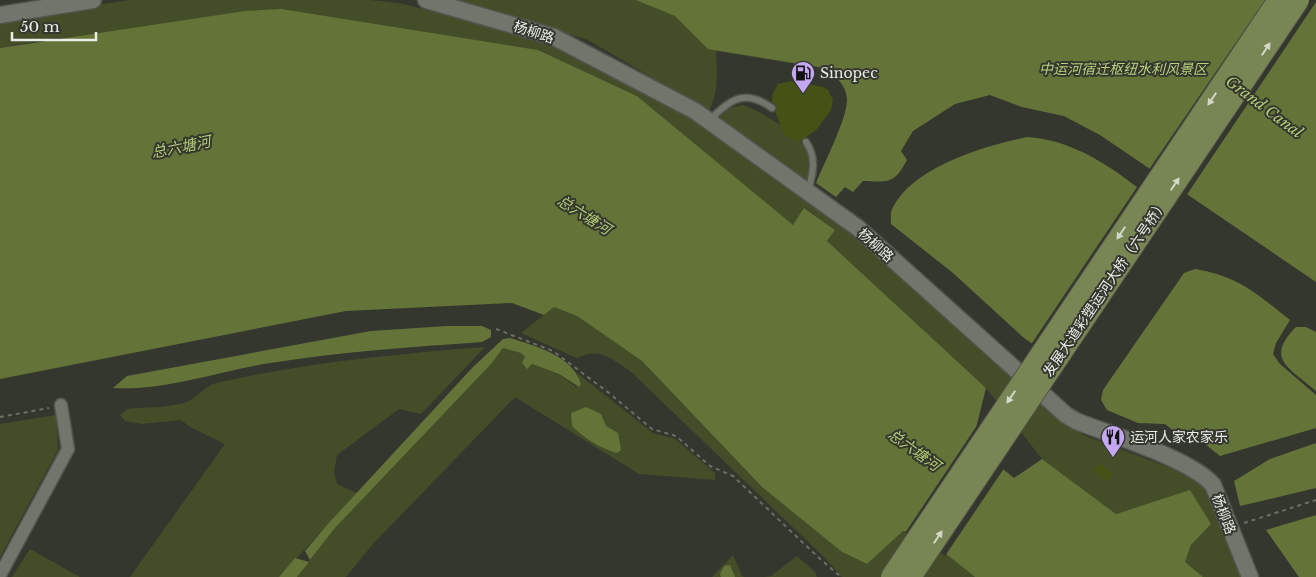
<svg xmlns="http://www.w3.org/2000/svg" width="1316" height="577" font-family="'Libre Baskerville','Noto Sans SC',serif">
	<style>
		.green { fill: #434e28 }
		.water { fill: #647439 }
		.pier { fill: #34372e }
		.building { fill: #445215 }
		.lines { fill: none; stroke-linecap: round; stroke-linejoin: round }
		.service-casing { stroke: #51544c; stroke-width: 9 }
		.minor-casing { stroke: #51544c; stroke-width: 15 }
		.tertiary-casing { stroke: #51544c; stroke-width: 19 }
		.path { stroke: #6c6e67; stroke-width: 2; stroke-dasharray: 4 4; stroke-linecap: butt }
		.service { stroke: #71756b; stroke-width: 6 }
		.minor { stroke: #71756b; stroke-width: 12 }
		.tertiary { stroke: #71756b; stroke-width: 16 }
		.primary-bridge-casing { stroke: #51544c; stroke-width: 22; stroke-linecap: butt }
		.primary-bridge { stroke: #788654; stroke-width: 20 }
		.oneway { fill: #d3d8ca }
		.labels { text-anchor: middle; stroke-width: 4; stroke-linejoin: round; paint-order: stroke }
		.street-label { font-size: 14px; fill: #eaece7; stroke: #34372e }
		.park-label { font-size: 14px; font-style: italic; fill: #b8d17a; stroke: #34372e }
		.poi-label { font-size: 14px; fill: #eaece7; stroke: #34372e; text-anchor: start }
		.water-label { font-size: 15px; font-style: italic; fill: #b3cc75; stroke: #34372e }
	</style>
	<rect width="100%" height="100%" fill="#34372e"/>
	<path class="green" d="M130,0H370L399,3L549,40L700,122L810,199L1083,435L1197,478L1211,500L1242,577H1203L1185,562L1191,545L1211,524L1190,491L1116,514L1042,459L986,388L827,241L835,230L805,208L794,226L637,96L538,50L470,40L53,38L0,48V20Z
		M457,0H1256L1100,135L1064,116L1022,107L990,95L716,51C717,72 719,91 709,111L588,40Z
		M743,105C763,112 805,137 810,159C811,166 809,175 807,183L717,120L729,108Z
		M554,307L577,316L642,361L762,487L842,552L867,564L902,531L921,534L975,577H842L824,557L630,371C610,358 600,347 577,358L521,333Z
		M485,347L421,414L399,409L337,455L334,472L337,484L357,493L279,577H130L225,444L190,427L181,420L142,424L125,421L120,415L127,409C145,407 166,408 184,403C196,400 204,386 216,383C304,363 395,354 485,347Z
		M503,348L521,353L532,364L559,374L576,387L581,384L577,373L653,433L675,439L715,473V480L639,474L515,397L373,544L346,577H297L335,528L492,363Z
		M56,415L58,450L0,557V424Z
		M30,549L80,577H12Z
		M733,555L742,576L745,577H712Z
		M797,556L815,572L817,577H765L771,576Z"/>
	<path class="water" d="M636,0H1316V282L1100,135L1064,116L1022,107L990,95L955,104L913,131L901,151L907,160C894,184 889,182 863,181L853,192L845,187L836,197L816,183C824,163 847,119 847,100C847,85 833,71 819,67L708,49L675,16Z
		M281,9L538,50L637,96L793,225L804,208L835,230L827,241L986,388L972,444L1014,478L1042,459L1116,514L1190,490L1211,524L1191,545L1185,562L1203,577H975L921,534L903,531L867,564L842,552L762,487L642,361L577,316L554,307L544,315L512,303L346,311L0,379V48L245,11Z
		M1027,137C1081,140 1127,178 1167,212L1066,367L1024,338L953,273L891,224C891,220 890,213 892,209C912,167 984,146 1027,137Z
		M1195,269C1238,276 1256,293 1290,320L1276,343L1273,354L1280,364L1316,395V428L1220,456L1205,444L1184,439L1165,424L1138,423L1107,410L1101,400L1103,390L1184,273Z
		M447,326H482L491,330V337L482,342C411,347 340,352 270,363C218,371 166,391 113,388L127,376L371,331Z
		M1296,327H1306L1316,332V391C1290,368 1264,359 1296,327Z
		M510,338C536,346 573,356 581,384L579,387L559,374L532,364L527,369L522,363L525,357L521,353L503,348L492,363L335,528L310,560L305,551L327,525L473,367L503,339Z
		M586,407L601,414L606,426L618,433L621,450L617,453C600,448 585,439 572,426L571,413Z
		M1316,443V488L1240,506L1234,481L1270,459Z
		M1316,515V577H1299L1266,530Z
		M295,558L309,562L297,577H279Z
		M730,565L735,577H721L720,574L724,566Z"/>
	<path class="pier" d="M1265,0H1316V2L1186,196L1148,171Z
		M1139,184L1169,210L1168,221L1068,368L1065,369L1030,346Z
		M980,421L974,444L1005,467L945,556L920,536L905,533Z"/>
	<path class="building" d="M791,81L823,87L828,90L833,100L831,110L817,129L800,142L785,136L775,112L777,106L772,102V95L778,84Z
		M1100,463L1113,474L1107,481L1093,471Z"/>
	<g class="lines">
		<g class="service-casing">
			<path id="service" d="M709,121C729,100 744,88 772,108
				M806,142C817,158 813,173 808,191"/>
		</g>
		<g class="minor-casing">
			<path id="minor" d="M0,575L68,449L61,405"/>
		</g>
		<g class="tertiary-casing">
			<path id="tertiary" d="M426,0L554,37L695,111L858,228L1066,415L1076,421C1111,435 1191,459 1213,485L1250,577
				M0,15L93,0"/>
		</g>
		<path class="path" d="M496,329L553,351L609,393L652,429L676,436L710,466L733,476L819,558L841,577
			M0,417L49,408
			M1244,523L1316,500"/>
		<use href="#service" class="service"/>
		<use href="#minor" class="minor"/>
		<use href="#tertiary" class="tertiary"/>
		<g class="primary-bridge-casing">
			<path id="primary-bridge" d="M891,577L1278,0
				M911,577L1299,0"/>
		</g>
		<use href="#primary-bridge" class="primary-bridge"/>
	</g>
	<defs><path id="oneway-solid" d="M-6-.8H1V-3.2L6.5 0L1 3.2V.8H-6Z" transform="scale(1.25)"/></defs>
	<g class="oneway">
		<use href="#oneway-solid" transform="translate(1266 49) rotate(-56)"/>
		<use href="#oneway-solid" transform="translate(1212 99) rotate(124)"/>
		<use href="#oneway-solid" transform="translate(1175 184) rotate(-56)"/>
		<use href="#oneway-solid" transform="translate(1121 233) rotate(124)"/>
		<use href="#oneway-solid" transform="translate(1011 397) rotate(124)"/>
		<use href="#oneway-solid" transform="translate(938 537) rotate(-56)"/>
	</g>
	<defs>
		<g id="fuel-pin" transform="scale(1.25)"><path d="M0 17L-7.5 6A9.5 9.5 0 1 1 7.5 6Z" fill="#c4a7f1" stroke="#34372e"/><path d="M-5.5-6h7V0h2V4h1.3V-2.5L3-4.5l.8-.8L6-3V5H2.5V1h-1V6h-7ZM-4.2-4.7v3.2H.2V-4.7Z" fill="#111"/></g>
		<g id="restaurant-pin" transform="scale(1.25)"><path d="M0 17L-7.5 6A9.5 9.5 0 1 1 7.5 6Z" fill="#c4a7f1" stroke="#34372e"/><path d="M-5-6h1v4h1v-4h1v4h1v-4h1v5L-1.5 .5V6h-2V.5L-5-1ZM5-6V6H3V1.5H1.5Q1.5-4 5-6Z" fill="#111"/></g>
	</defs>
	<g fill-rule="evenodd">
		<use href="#fuel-pin" x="803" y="73"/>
		<use href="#restaurant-pin" x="1113" y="437"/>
	</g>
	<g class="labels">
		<g class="street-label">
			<text transform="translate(534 32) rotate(18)" y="5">杨柳路</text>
			<text transform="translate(876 245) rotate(42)" y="5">杨柳路</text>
			<text transform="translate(1105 288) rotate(-56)" y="5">发展大道彩塑运河大桥（六号桥）</text>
			<text transform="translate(1224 514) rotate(69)" y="5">杨柳路</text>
		</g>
		<g class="park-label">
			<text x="1123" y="74">中运河宿迁枢纽水利风景区</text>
		</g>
		<g class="poi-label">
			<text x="820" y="78">Sinopec</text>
			<text x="1130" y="442">运河人家农家乐</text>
		</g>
		<g class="water-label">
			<text transform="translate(1264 107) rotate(37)" y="5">Grand Canal</text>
			<text transform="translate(181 147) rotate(-11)" y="5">总六塘河</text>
			<text transform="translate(584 215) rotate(32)" y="5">总六塘河</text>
			<text transform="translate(914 450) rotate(36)" y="5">总六塘河</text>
		</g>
	</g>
	<path d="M12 32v8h84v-8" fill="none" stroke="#eaece7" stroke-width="2.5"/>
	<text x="20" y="32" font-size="15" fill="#eaece7" stroke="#34372e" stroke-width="4" paint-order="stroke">50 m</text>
</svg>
